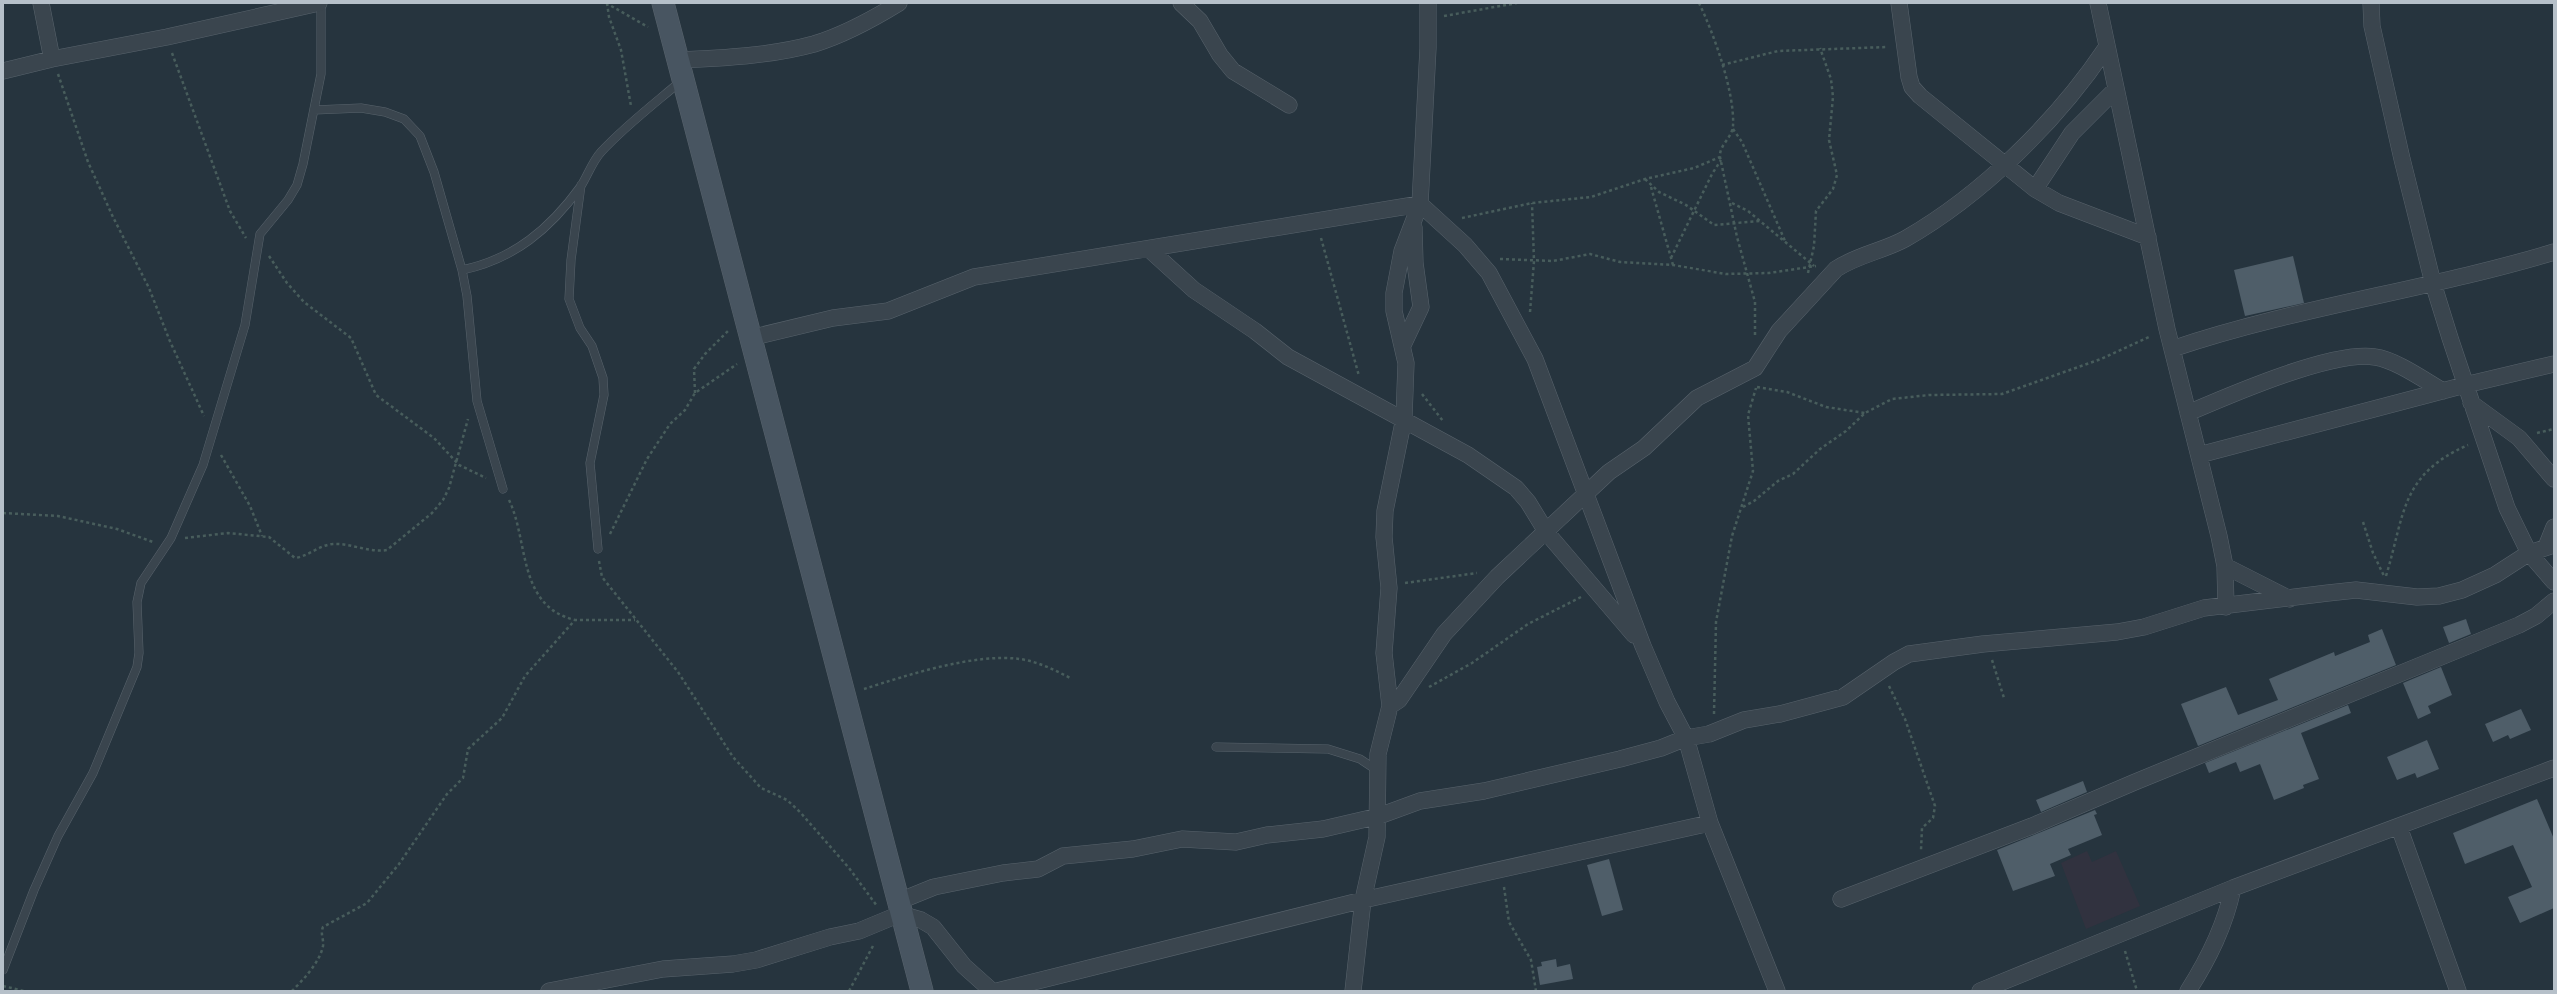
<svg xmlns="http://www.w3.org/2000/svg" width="2557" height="994" font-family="Poppins,sans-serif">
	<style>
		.medical { fill: #31323f }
		.building { fill: #4f5e69 }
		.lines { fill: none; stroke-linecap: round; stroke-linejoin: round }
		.lane-casing { stroke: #58636c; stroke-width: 9 }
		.street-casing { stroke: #58636c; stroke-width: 17 }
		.secondary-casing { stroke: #58636c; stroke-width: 23 }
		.path { stroke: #485d5c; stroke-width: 2.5; stroke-dasharray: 3 3; stroke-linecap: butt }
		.lane { stroke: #3a454e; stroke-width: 8 }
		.street { stroke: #3a454e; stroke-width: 16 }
		.secondary { stroke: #485561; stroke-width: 22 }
	</style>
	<rect width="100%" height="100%" fill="#26343e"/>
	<path class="medical" d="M2087,851L2092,862L2116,851L2140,906L2086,929L2061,863Z"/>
	<path class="building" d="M2293,256L2304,303L2245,316L2234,270Z
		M2466,619L2471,634L2449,643L2443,627Z
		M2382,629L2396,665L2198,746L2181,704L2226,687L2238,715L2278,700L2269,679L2334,652L2335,656L2370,642L2368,635Z
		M2441,667L2452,695L2428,706L2431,713L2418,719L2403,683Z
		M2348,705L2351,713L2301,733L2319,779L2303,785L2304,788L2274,800L2260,764L2240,772L2236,762L2209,773L2205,763Z
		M2521,709L2531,730L2510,739L2508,735L2493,742L2485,724Z
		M2427,740L2439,769L2417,778L2415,773L2397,780L2387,757Z
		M2083,781L2087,792L2041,812L2036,800Z
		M2537,799L2554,839V908L2520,923L2508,897L2532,887L2513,845L2465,864L2453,833Z
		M2095,810L2097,814L2094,815L2102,835L2068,849L2071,855L2050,864L2055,876L2013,891L1997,850Z
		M1609,859L1623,910L1602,916L1587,865Z
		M1556,959L1557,967L1570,964L1573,979L1540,985L1537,967L1542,966L1541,962Z"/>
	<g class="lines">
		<g class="lane-casing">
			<path id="lane" d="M314,110L361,108L385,112L404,119L420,136L434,172L462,270L467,296L477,401L503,489
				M581,185L571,260L569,299L580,328L592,346L603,378L604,395L590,463L598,549
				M462,270C514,259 550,229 581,186C588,175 592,162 601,152C625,126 654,104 681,81
				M1216,747L1328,749L1360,759L1378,771
				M3,970L34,890L58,836L93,773L137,667L139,653L137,602L141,583L171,538L203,465L245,325L260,234L288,200L297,185L303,164L321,74V3"/>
		</g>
		<g class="street-casing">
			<path id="street" d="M41,3L52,59
				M1181,3L1200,21L1220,55L1233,71L1289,105
				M1899,3L1909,77L1912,87L1920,96L2035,189L2059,203L2148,237
				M2098,3L2167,329L2219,536L2225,566L2226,607
				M2371,3L2372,26L2402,159L2433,283L2450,338L2507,508L2529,553L2554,582
				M678,60C724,58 770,56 814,44C844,35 873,19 899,3
				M3,71L52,59L167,37L319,3
				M2035,189L2072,133L2115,90
				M1150,250L1194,290L1255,331L1288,357L1468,455L1516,488L1528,502L1547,533L1634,635
				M750,338L833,318L888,311L974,277L1420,204L1465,245L1489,273L1535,359L1643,646L1667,702L1686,738L1710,823L1777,991
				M1403,345L1421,307L1415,263L1414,227
				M2172,349C2296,307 2428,290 2554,252
				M2471,403L2519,438L2554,479
				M2188,413C2230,395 2333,350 2375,357C2396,360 2424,380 2443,391
				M2199,455L2465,385L2554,364
				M2546,547L2554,527
				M2225,566L2290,599
				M1390,706L1399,700L1444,634L1497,577L1609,472L1644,448L1697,398L1755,368L1779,331L1836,269C1857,255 1883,251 1905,239C1982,195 2057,121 2106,48
				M2399,827L2458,991
				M1841,899L2032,826L2135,782L2519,625L2536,616L2554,601
				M897,902L934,887L1003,873L1038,869L1063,856L1133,849L1182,839L1236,842L1267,835L1323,829L1379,816L1420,801L1484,791L1620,759L1661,748L1686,738L1709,734L1744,720L1780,714L1843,697L1894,662L1909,654L1983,644L2117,632L2144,627L2204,608L2328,593L2356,590L2417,597L2439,596L2462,590L2495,575L2529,553L2554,545
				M549,991L663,969L733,964L756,960L830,937L859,931L900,914L921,920L933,927L964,966L992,991
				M997,991L1363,900L1710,823
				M1353,991L1363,900L1377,837L1378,754L1390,706L1384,653L1389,588L1384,537L1385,511L1404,418L1406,363L1394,311V293L1402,251L1420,204L1428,48V3
				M1980,991L2233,888L2554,768
				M2188,991C2209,958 2225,926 2233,888"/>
		</g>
		<g class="secondary-casing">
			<path id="secondary" d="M663,3L922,991"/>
		</g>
		<path class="path" d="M606,3L648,27
			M607,3L609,17L621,50L631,106
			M1699,3C1714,34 1735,93 1733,126C1732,138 1719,145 1720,157L1737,237L1755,302V335
			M1444,16L1517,3
			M172,53L230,211L246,238
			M1722,65L1778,51L1887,47
			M58,74L88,162L113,217L149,288L169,339L204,416
			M1733,129L1742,142L1785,241
			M1645,179L1659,192L1686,205L1714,225L1760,221
			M1651,187L1673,265
			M1732,203L1748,211L1814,266
			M1462,218L1532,203L1591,197L1645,179L1694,168L1720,157
			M1321,238L1359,376
			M269,256L287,283L304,302L351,338L376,395L434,438L459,465L486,478
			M1671,258L1712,174L1721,160
			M1500,259L1553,261L1590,254L1620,262L1673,265L1726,274L1769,273L1816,266
			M1808,273L1814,246L1816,211L1833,189L1837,175L1829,140L1833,97L1831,79L1820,48
			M1530,312L1534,261L1532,203
			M1757,387L1787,392L1826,407L1865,413
			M695,393L694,369L705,354L728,331
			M1422,394L1443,421
			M2537,433L2554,429
			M221,455L250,506L262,536
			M509,500C529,541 517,606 575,620
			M1743,507L1754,501L1778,481L1793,474L1820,449L1846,431L1865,413L1892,399L1929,395L2002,394L2101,359L2151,336
			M3,513L58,516L117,529L153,542
			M2363,522L2373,553L2384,576
			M610,534L647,459L670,424L685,410L695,393L737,364
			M185,538L228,533L269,537L295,558C309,556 319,545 333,544C351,543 369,553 387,550L432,513L443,500L449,488L468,419
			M599,561L602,577L678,672L733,757L761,788L787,800L800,812L849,868L877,906
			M2386,576C2405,514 2400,475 2468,445
			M1405,583L1477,573
			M1992,660L2004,698
			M1889,686L1905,719L1935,806L1933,818L1922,828L1921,850
			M1429,687L1472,663L1528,624L1581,597
			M864,689C908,675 974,653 1020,659C1039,662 1055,670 1072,679
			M1714,714L1716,622L1732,536L1753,471L1748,415L1756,388
			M1504,887L1509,922L1531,960L1536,991
			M2125,951L2137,991
			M3,986L24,991
			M292,991C303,980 320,962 323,946C324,939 320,934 323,927L367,903L399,864L447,794L463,778L468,749L502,718L525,676L575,620H635
			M849,991L874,944"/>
		<use href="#lane" class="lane"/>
		<use href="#street" class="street"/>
		<use href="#secondary" class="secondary"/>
	</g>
	<rect width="2557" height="994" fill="none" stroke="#b6c0c9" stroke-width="8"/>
</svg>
